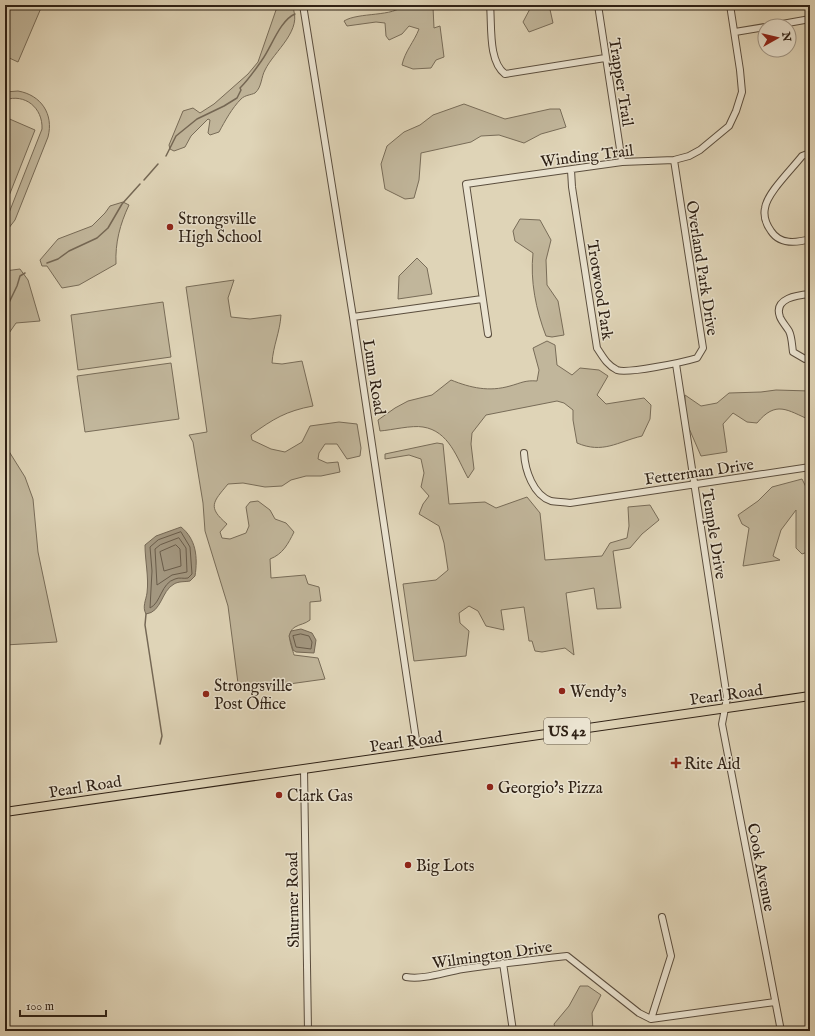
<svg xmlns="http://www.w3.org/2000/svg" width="815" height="1036" font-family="'IM FELL English',serif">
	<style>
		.green { fill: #c1b69b; stroke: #786c58 }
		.water { fill: #a39780; stroke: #756855 }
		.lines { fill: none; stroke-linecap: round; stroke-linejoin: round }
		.shore { stroke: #695c4a; stroke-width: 1 }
		.stream { stroke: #756855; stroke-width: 1.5 }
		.minor-casing { stroke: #5b4e3e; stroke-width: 8 }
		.major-casing { stroke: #2f2115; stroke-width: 10 }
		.minor { stroke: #eae3d0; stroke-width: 6 }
		.major { stroke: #dfd4b7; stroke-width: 8 }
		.poi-dot { fill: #8f2418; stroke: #eae3d0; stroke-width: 1.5 }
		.labels { text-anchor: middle; stroke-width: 3; stroke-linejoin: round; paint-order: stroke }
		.shield { fill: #eae3d0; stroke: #675b4d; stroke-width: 1 }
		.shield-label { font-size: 15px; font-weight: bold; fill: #2f2115 }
		.street-label { font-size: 16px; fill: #2f2115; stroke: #eae3d0 }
		.poi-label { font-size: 16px; fill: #2f2115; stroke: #eae3d0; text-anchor: start }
	</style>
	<rect width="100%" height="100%" fill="#dfd4b7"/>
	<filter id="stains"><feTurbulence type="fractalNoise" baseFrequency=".005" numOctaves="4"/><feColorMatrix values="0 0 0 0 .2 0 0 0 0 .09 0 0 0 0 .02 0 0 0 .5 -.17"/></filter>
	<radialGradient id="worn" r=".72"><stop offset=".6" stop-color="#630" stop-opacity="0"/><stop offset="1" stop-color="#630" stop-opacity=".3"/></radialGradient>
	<path class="green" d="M5,5H40L41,8L18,62L5,56Z
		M283,5L292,6C304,30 274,51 265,70C261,77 262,87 255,93C251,95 245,95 241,99C232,108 225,121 219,132L210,135L208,133L210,120L208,119L191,136L185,147L174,151L170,149L169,145L183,111L193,108L200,113L214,104L248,74L258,62L276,10Z
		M403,5H438L433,7L434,28L440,26L444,57L436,60L431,68L413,69L402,65C405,51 414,42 419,29L409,26L402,34L389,40L386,36L385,23L376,22L347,26L344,21C358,12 395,17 403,5Z
		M532,5H549L553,23L529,32L523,22Z
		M18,91C41,95 54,114 48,137L15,220L5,233V223L42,129C43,108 25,93 5,100V92Z
		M464,104L505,119L550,109H560L566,127L541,134L524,143L499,135L481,136L471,142L421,153L419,180L414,198L405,199L385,189L381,164L387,146L404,132L420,125L433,115Z
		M5,117L35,130L5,206Z
		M123,202L129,205C120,224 115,243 116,264L79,285L62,288L47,266H42L40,260L58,239L92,226L105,213L110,206Z
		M520,219L540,220L551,240L546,260L547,285L558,301L564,335L552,337L546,336C536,310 530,281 533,253L515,241L513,231Z
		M417,258L427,268L432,294L398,299L399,276Z
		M20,269L28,280L40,321L16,323L5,339V271Z
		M234,280L228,298L231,317L250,319L281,315C280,332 273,346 272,363L282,364L302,361L313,406C286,411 273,419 251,435L252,440L271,449L285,452L302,442L310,426L339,422L357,424L361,448L360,456L347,459L337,444H325L319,453L318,459L327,463L338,462L340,472L321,476H306L291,480L282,486L265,487L243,483L228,484C213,502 207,507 227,524L220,532L222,538L230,539L246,533L249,526L246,507L250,502L258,501L270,510L275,519L286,523L294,532C288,544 283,554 270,559L271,578L305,575L308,584L319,587L321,601L310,602V620C305,624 300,624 295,627C285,633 292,647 294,655L318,658L325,679L239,691L228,606L205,531L203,503L193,442L189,435L207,432L186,287Z
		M163,302L171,357L78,370L71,315Z
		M547,341L555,345L557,365L572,375L580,368L599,370L608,376L597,395L606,404L644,398L651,405L650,419L642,436C617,442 603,454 577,443L573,420V410L564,403L557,401L486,415L472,433L471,444L474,469L468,478C457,458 449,431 423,427C412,425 392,430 380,431L378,420L395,408L408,401L432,395L451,380C471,388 489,392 510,386C521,383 525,380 537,381L539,370L533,348Z
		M171,363L179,419L85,432L77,376Z
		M776,390L810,391V420C787,410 776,400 757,423L747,422L733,413L723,424L727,452L701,456L685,419V395L701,406L717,403L729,393L761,392Z
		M437,443L443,444L449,504L485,502L496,508L527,497L540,513L545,560L602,556L610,543L627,538L629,526L628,507L650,505L659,520L642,534L630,548L613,551L621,608L597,609L594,588L566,593L574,655L565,648L542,652L535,651L532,641H529L524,607L501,610L504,630L486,626L478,611L469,606L459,613L460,623L469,631L466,656L414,661L403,584L436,580L448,570L444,543L439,526L419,514L423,504L429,496L421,487L424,473L421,459L409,455L385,459V454Z
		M5,445L25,477L33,499L38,552L57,642L5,645Z
		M802,479L810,495V551L802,554L796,548V510L781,530L773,556L780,560L743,566L749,528L742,524L738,515L758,501L772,487Z
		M580,986H588L601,995L592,1013L593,1031H556L554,1024L569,1006Z"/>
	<path class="water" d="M181,527C196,539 198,557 195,576L190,581C185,582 179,581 174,584C161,591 162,612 146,614C142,607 146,600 147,593C149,577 145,561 145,545L156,536Z
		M301,629L312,633L316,640L314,653L296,652L293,650L289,636L291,631Z"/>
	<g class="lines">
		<path class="shore" d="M181,532L190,547L192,574L188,578C184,579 179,577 175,579C161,583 161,603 150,608L152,571L150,547L158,540Z
			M179,538L186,548L187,572L172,575L157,585L155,549L160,545Z
			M176,545L180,549L181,566L164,571L160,552Z
			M301,634L309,636L312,642L311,649L296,647L293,636Z"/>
		<path class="stream" d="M166,156L176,136L197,119L224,106L237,98L241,90L240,88C249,79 255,70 262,60C271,48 280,20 295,14
			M144,180L158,164
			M47,263L58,259L69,251L97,238L108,228L122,204L140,184
			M5,311L17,286L20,276L25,273
			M146,614L145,625L162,736L160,744"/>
		<g class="minor-casing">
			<path id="minor" d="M303,5L353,317L418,753
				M490,5C492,26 488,61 505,74L605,58
				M598,5L622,162
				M771,26L810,19
				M735,32L765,27
				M810,153L802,156C792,169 767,193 765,208C763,217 766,224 771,231C780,245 796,243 810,239
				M571,170L572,187L597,348C603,357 607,365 617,370C627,374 684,362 697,358L703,348L674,160
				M810,294C798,295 773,298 780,317C782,322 786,326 789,331C792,337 792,346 793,352L805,359L810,358
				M353,317L482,299
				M488,334L466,184L622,162L674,160L689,156L700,150L729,126L736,111L742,92L740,70L730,5
				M676,364L727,698L722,724L781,1031
				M524,453C525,470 533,495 551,501C556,502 564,502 570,503L810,467
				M304,769L308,1031
				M503,963L513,1031
				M406,977C424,980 444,972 463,969C498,964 532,960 567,956L639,1013L651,1019L775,1002
				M651,1019L671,956L662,917"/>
		</g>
		<g class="major-casing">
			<path id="major" d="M5,812L810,696"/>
		</g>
		<use href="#minor" class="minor"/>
		<use href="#major" class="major"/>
	</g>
	<g class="poi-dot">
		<circle cx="170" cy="227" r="4"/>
		<circle cx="562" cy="691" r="4"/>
		<circle cx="206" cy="694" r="4"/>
		<path d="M674 757h4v4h4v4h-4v4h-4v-4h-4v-4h4z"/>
		<circle cx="490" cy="787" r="4"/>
		<circle cx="279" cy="795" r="4"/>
		<circle cx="408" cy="865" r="4"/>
	</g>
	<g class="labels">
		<rect class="shield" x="544" y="718" width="46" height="26" rx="3"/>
		<g class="shield-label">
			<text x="567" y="736">US 42</text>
		</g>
		<g class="street-label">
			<text transform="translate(622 82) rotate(81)" y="6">Trapper Trail</text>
			<text transform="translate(587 155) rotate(-7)" y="6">Winding Trail</text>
			<text transform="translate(703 268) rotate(81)" y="6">Overland Park Drive</text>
			<text transform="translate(601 290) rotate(81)" y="6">Trotwood Park</text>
			<text transform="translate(375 377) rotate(81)" y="6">Lunn Road</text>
			<text transform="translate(699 471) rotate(-8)" y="6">Fetterman Drive</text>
			<text transform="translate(715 534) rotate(81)" y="6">Temple Drive</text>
			<text transform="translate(726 694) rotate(-8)" y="6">Pearl Road</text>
			<text transform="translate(406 741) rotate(-8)" y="6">Pearl Road</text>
			<text transform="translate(85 786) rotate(-9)" y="6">Pearl Road</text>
			<text transform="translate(762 867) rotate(79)" y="6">Cook Avenue</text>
			<text transform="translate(292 900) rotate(-91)" y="6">Shurmer Road</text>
			<text transform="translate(492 954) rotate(-8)" y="6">Wilmington Drive</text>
		</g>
		<g class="poi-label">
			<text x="178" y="224">Strongsville<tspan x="178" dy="18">High School</tspan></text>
			<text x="214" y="691">Strongsville<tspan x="214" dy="18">Post Office</tspan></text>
			<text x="570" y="697">Wendy's</text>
			<text x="684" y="769">Rite Aid</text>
			<text x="498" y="793">Georgio's Pizza</text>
			<text x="287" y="801">Clark Gas</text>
			<text x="416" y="871">Big Lots</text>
		</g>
	</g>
	<rect width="815" height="1036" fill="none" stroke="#dfd4b7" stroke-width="20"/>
	<rect x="6" y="6" width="803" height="1024" fill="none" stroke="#2f2115" stroke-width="2"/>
	<rect x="10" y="10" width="795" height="1016" fill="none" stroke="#2f2115"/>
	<g transform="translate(777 38) rotate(82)"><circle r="19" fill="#eae3d0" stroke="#9f9585"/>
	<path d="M0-3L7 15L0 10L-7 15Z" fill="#8f2418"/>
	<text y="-6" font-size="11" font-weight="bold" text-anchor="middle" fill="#2f2115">N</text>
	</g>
	<path d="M20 1010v6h86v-6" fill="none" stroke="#2f2115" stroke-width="2"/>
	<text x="26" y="1010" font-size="12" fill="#2f2115" stroke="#eae3d0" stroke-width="3" paint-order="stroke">100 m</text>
	<rect width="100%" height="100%" filter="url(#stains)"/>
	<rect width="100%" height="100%" fill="url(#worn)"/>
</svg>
